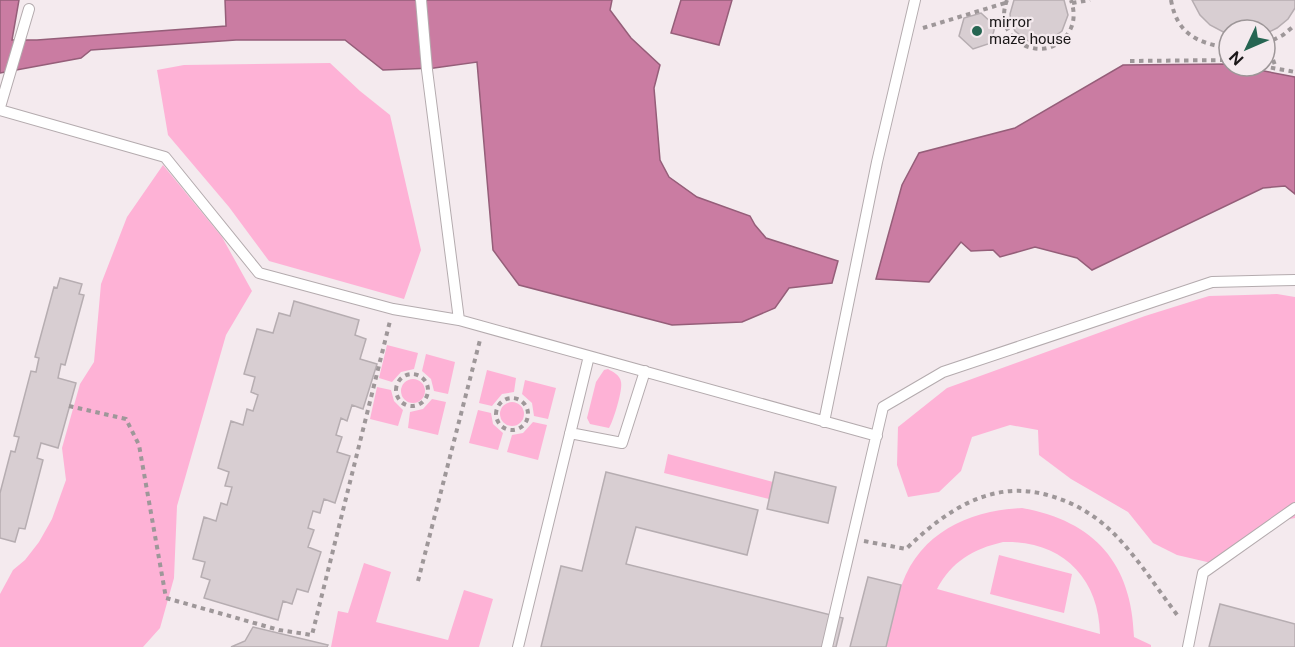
<svg xmlns="http://www.w3.org/2000/svg" width="1295" height="647" font-family="'Public Sans',sans-serif">
	<style>
		.green { fill: #feb2d6; fill-rule: evenodd }
		.water { fill: #ca7ca2; stroke: #955e79; stroke-width: 1.5 }
		.building { fill: #d8ced2; stroke: #b6adb1; stroke-width: 1.5 }
		.lines { fill: none; stroke-linecap: round; stroke-linejoin: round }
		.service-casing { stroke: #b4abae; stroke-width: 12 }
		.path { stroke: #9e9799; stroke-width: 4; stroke-dasharray: 4.5 4.5; stroke-linecap: butt }
		.service { stroke: #fff; stroke-width: 10 }
		.poi-dot { fill: #266552; stroke: #f4eaee; stroke-width: 2 }
		.labels { text-anchor: middle; stroke-width: 4.5; stroke-linejoin: round; paint-order: stroke }
		.poi-label { font-size: 15px; fill: #1a1718; stroke: #f4eaee; text-anchor: start }
	</style>
	<rect width="100%" height="100%" fill="#f4eaee"/>
	<path class="green" d="M330,63L360,91L390,115L421,250L404,299L269,261L229,207L168,135L157,70L184,65Z
		M163,165L222,237L252,291L226,335L177,506L174,578L160,628L143,647H0V594L13,570L25,560L39,542L52,519L66,480L62,448L80,384L94,362L101,284L127,217Z
		M1277,294L1295,297V518L1270,523L1220,565L1177,555L1153,543L1128,512L1071,479L1039,455L1038,430L1010,425L972,437L961,471L939,492L908,497L897,465L898,427L947,388L1145,316L1209,296Z
		M387,345L418,353L414,369L401,372L392,382L379,378Z
		M426,354L455,362L448,394L434,391L431,379L422,371Z
		M608,369C613,372 620,375 621,382C623,390 613,422 609,428L590,424L587,418L596,382L604,370Z
		M487,370L516,378L514,392L502,394L492,406L479,403Z
		M401 391a12 12 0 1 1 24 0a12 12 0 1 1-24 0Z
		M525,380L556,388L548,419L534,416L532,403L522,394Z
		M377,387L391,390L394,401L403,410L398,426L370,419Z
		M432,399L446,402L438,435L408,428L410,412L423,409Z
		M500 414a12 12 0 1 1 24 0a12 12 0 1 1-24 0Z
		M478,410L491,413L493,424L503,433L498,450L469,443Z
		M533,422L547,425L538,460L507,452L512,435L523,433Z
		M668,454L773,482L769,499L664,473Z
		M1022,508C1095,521 1132,564 1134,637L1151,645V647H886C891,626 894,604 902,584C921,532 970,510 1022,508ZM1003,542C1060,540 1099,576 1100,634L937,589C951,562 973,549 1003,542Z
		M999,555L1072,574L1064,613L990,594Z
		M364,563L391,572L376,622L448,640L464,590L493,599L479,647H331L338,611L348,613Z"/>
	<path class="water" d="M0,0H19L12,40H37L226,26L225,0H612L610,10L631,38L660,65L654,88L660,160L669,177L697,197L750,216L755,225L766,238L838,261L832,283L789,288L775,308L742,322L672,325L519,285L493,250L477,62L434,68L383,70L345,40H236L91,50L81,58L0,73Z
		M681,0H732L719,45L671,33Z
		M1229,64V66H1238L1295,77V194L1285,186L1263,188L1092,270L1077,258L1035,247L1000,257L993,250L971,251L961,242L929,282L876,279L902,185L919,153L1015,128L1123,65Z"/>
	<path class="building" d="M1014,0H1064L1068,15L1062,31L1047,42H1030L1022,37L1015,31L1011,23L1010,14Z
		M1192,0H1295V8L1288,19L1277,28L1265,34V30H1229V35L1210,25L1200,15Z
		M981,13L995,26L991,43L973,49L959,36L964,18Z
		M60,278L82,284L79,294L84,295L65,365L61,364L58,378L76,383L58,448L41,443L37,458L43,460L25,529L19,528L15,542L0,538V493L11,451L15,452L19,437L14,436L31,371L36,372L39,358L35,357L54,287L57,288Z
		M294,301L359,320L355,335L366,339L360,359L377,364L363,409L352,405L347,421L341,418L336,435L342,437L337,452L350,456L335,503L324,499L320,513L313,511L308,528L314,530L308,547L321,552L308,592L297,589L292,604L283,601L278,620L204,598L210,580L201,577L205,562L193,559L204,517L216,521L221,503L227,505L232,487L225,486L229,472L218,468L231,421L243,425L247,409L253,411L258,395L251,392L255,377L244,374L257,329L273,333L279,313L290,316Z
		M606,472L758,510L747,555L636,527L626,564L843,618L836,647H541L561,566L582,571Z
		M775,472L836,487L828,523L767,509Z
		M868,577L901,585L886,647H850Z
		M1220,604L1295,624V647H1209Z
		M253,627L328,645L327,647H231L245,641Z"/>
	<g class="lines">
		<g class="service-casing">
			<path id="service" d="M421,0L427,70L459,320
				M0,107L29,9
				M0,110L165,157L259,273L393,309L459,320L877,436
				M824,422L877,162L915,0
				M570,433L622,443L645,371
				M518,647L589,356
				M827,647L883,407L943,372L1212,282L1295,280
				M1188,647L1203,573L1295,508"/>
		</g>
		<path class="path" d="M1007,0C990,44 1052,69 1071,28C1075,19 1074,9 1071,0
			M1171,0C1177,34 1197,43 1229,48
			M1072,3L1090,0
			M923,28L1005,3
			M1267,43L1276,68
			M1265,44L1283,35L1295,25
			M1130,61L1229,60
			M1262,66L1295,72
			M396 390a16 16 0 1 1 32 0a16 16 0 1 1-32 0Z
			M496 414a16 16 0 1 1 32 0a16 16 0 1 1-32 0Z
			M69,406L126,419L139,445L166,598L279,630L312,635L390,321
			M864,541L906,549C946,510 993,478 1051,496C1078,504 1101,519 1120,540C1141,563 1159,591 1178,616
			M418,581L480,340"/>
		<use href="#service" class="service"/>
	</g>
	<circle class="poi-dot" cx="977" cy="31" r="6"/>
	<g class="labels">
		<g class="poi-label">
			<text x="989" y="27">mirror<tspan x="989" dy="17">maze house</tspan></text>
		</g>
	</g>
	<g transform="translate(1247 48) rotate(226)"><circle r="28" fill="#f4eaee" stroke="#9d9698" stroke-width="1.5"/>
	<path d="M0-4.5L10 22L0 15L-10 22Z" fill="#266552"/>
	<text y="-9" font-size="16" font-weight="bold" text-anchor="middle" fill="#1a1718">N</text>
	</g>
</svg>
